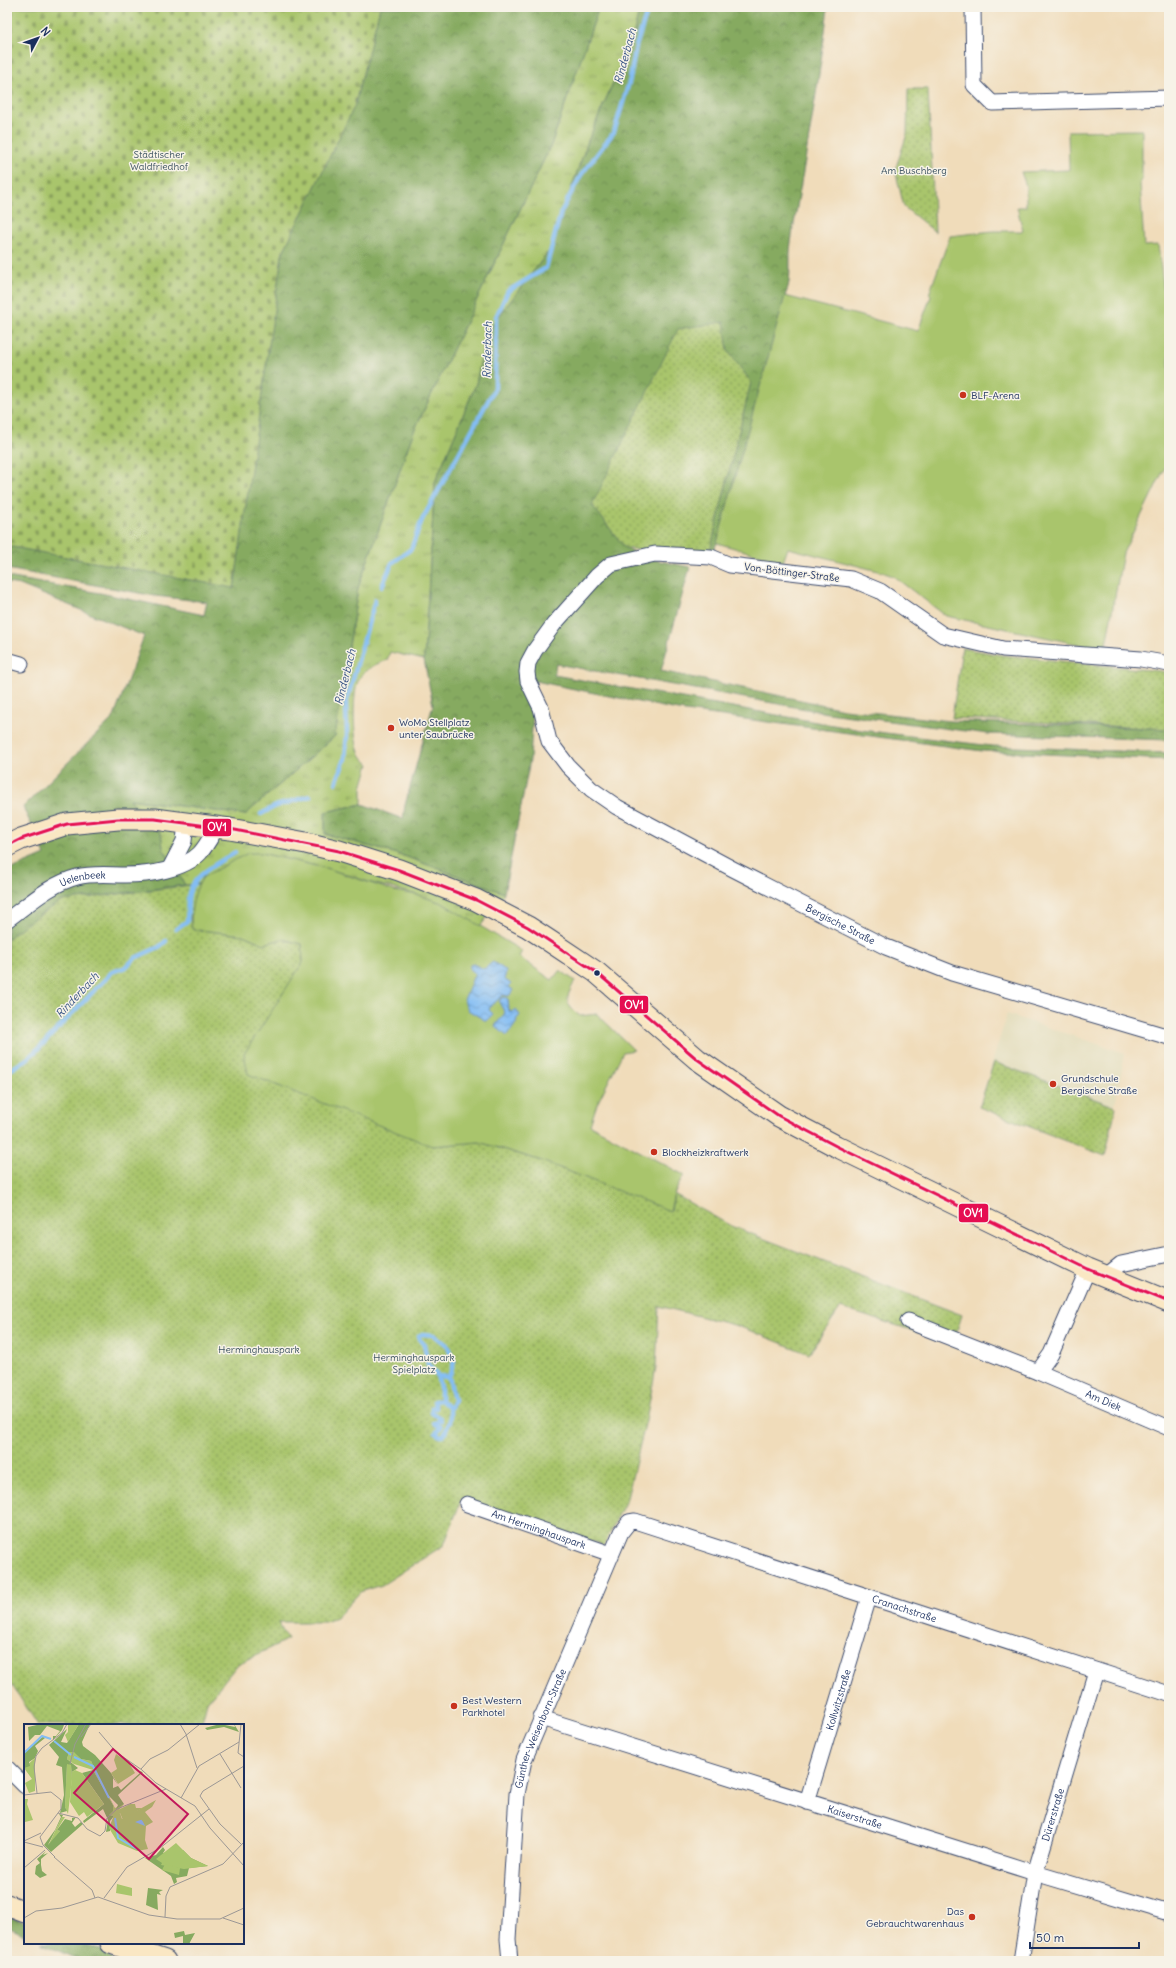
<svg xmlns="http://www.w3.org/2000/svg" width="1176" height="1968" font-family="Delius,sans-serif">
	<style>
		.built { fill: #e2dcba }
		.grass { fill: url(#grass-tufts); stroke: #627a65 }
		.forest { fill: url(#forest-crowns); stroke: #506c5f }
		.cemetery { fill: url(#cemetery-stones); stroke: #627a65 }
		.park { fill: url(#park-dots); stroke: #627a65 }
		.pitch { fill: #a9c56c; stroke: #627a65 }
		.water { fill: url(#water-waves); stroke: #4f76a9 }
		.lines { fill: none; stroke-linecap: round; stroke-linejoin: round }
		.stream { stroke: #83bdf4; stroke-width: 4.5 }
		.street-casing { stroke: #3b496c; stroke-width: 17 }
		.secondary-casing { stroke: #3b496c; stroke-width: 23 }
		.street { stroke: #fff; stroke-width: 15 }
		.secondary { stroke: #fae7c3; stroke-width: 21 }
		.bus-1-casing { stroke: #f7f3e8; stroke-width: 6 }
		.bus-1 { stroke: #e50e51; stroke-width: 3 }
		.poi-dot { fill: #c8321e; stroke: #f7f3e8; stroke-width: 1.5 }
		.bus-dot { fill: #1b2f5e; stroke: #f7f3e8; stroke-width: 1.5 }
		.labels { text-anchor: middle; stroke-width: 3; stroke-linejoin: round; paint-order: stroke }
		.park-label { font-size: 10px; fill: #3e5462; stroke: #f7f3e8 }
		.poi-label { font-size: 10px; fill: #1b2f5e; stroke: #f7f3e8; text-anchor: start }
		.street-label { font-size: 10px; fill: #1b2f5e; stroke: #f7f3e8 }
		.water-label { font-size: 11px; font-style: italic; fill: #355284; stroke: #f7f3e8 }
		.inset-river { fill: none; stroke: #83bdf4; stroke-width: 2 }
		.inset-road { fill: none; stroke: #9b9795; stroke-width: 1 }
		.view { fill: #c2185b; fill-opacity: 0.15; stroke: #c2185b; stroke-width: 2 }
		.inset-edge { fill: none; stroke: #1b2f5e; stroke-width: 2 }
		.line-badge { stroke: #f7f3e8; stroke-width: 1.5 }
		.badge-label { font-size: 11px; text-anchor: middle; font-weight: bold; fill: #fff }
	</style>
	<defs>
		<pattern id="grass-tufts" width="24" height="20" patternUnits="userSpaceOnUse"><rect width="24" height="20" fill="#a9c56c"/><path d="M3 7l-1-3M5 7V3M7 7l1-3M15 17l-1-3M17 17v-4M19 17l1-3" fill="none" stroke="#89a05c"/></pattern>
		<pattern id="forest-crowns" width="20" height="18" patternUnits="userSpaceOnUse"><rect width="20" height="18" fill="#86aa60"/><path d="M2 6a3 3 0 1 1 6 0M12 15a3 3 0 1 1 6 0" fill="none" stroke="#6d8b52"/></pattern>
		<pattern id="cemetery-stones" width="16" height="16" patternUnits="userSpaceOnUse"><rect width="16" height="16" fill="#a9c56c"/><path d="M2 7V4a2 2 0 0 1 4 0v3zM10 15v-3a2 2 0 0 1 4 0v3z" fill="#89a05c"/></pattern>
		<pattern id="park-dots" width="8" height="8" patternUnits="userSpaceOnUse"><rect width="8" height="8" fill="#a9c56c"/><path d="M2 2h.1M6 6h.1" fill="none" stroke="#89a05c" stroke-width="1.8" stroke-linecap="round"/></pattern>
		<pattern id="water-waves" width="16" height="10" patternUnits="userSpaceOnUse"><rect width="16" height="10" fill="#83bdf4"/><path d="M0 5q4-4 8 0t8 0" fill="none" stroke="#6a9ac9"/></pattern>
	</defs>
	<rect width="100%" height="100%" fill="#f7f3e8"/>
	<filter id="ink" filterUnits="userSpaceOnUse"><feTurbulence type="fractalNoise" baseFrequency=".025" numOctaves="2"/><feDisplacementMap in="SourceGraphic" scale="8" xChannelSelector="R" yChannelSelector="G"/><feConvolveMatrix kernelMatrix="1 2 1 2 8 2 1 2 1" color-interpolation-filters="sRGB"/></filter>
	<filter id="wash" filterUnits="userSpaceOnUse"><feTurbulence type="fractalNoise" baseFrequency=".012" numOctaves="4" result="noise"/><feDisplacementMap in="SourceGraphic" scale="16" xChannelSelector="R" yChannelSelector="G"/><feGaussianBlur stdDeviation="0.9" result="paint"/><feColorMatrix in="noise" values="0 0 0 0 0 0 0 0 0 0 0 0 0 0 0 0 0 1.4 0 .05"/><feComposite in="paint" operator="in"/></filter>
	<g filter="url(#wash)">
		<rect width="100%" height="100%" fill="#f0dcba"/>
		<path class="built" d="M1007,1014L1125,1053L1105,1156L979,1107Z"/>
		<path class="grass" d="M599,7H640L633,36L588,141L549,251L486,333L476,384L435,482L424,660L390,652L387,660C378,663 364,669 359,679C352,692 353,738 359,752C361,757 365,761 369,764L362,788V804L325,812V834L404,856L504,893L480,927L442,903L418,895L372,883L329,869L261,853L203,877L199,884L185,885L163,848L161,833L129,799L245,815L335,736L358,588L413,433L551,145Z"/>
		<path class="forest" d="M380,7H599L551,145L413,433L358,588L335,736L245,815L130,799L161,833L163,848L185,885L62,901L33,919L7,939V871L45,855L23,807L114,717L144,636L20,585L7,583V577L100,593L204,615L207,602L155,596L7,569V546L234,588L282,254L354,107Z
			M640,7H828C819,86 804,164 791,242C788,259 793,279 785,296L717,543L708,559L751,382L728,351L592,505L625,548L645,558L690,567L661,671L844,709L950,721L1169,729V740L988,734L828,713L556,664L554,675L861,730L992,746L1169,753V760L982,751L678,710L535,681L530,760L504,893L404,856L325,834V812L362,804L403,819L405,805L433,705L424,660L435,482L476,384L486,333L549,251L588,141L633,36Z
			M7,1916L25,1922V1935L8,1927L7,1929Z
			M41,1943C62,1943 102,1940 113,1961H81Z"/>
		<path class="cemetery" d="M7,7H380L354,107L282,254L234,588L7,546Z"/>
		<path class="park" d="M908,89H928L935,232L904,207L895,170L907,134Z
			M724,322L728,351L751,382L708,559L625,548L592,505L678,329Z
			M962,648L1001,655L1169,672V729L952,718Z
			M199,884L190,919L193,929L243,935L264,944L282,939L302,944L303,962L285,991L432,1146L479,1142L542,1161L671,1210L674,1194L731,1226L962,1315L953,1343L840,1308L809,1354L738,1326L659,1306L656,1367L646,1420L627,1498L604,1545L462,1498L444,1545L382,1585L360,1592L336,1618L325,1622H278L288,1639L238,1664L207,1702L201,1725H38L13,1687L7,1684V939L33,919L62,901Z
			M994,1062L1116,1107L1105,1156L979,1107Z"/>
		<path class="pitch" d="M1142,130V180L1140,181L1144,246L1158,245L1169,332V459L1123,553L1105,650L946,616L893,576L882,572L788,548L783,562L717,543L785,296L918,331L931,296L929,294L950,236L993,231H1023L1017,207H1026V186L1021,172L1069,170L1068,131Z
			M248,853H261L329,869L394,891L418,895L442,903L522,951L519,957L552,980L560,970L575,981C565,999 564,1004 580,1016L597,1014L634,1050L623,1052L597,1104L590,1125L684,1175L674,1194L670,1211L542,1161L479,1142L432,1146L248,1074L244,1054L303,962L302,944L282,939L264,944L243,935L192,929C189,913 194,890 203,877Z"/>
		<path class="water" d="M493,962L505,970L506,973L504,979L511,984L509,987L513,990L509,996L503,995L490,1007L489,1010L493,1014L486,1021L468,1010L464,1000L475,973L470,970V965L473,964L484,969Z
			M505,997L508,999L509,1011L512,1012L515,1009L520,1015L516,1020L517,1022L507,1036L495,1026L505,1013L499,1002L501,998Z"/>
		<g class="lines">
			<path class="stream" d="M382,586L392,563L411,549L422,520L495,388L496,317L508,291L546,268L561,212L581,175L614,132L630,79L636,46L647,12V7
				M336,783L345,759L347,734L346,704L375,600
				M261,814L276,806L310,796
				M176,929L187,921C188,913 187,902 189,893C195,873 219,863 235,852
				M7,1072L27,1059L41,1046L112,972L126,967L135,958L159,947L166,941
				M419,1336L422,1334L434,1335L447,1345L454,1362L449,1377L454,1400L450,1409V1421L444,1435L440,1436L436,1433L441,1427L434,1423L441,1421L440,1418L432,1413V1408H436L434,1401L441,1400V1391L437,1375L428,1365L424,1344L419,1339
				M437,1376L449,1377
				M441,1400L449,1408"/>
		</g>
	</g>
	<g filter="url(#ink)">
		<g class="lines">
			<g class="street-casing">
				<g id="street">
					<path d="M973,7L974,85L992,103L1169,98"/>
					<path d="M7,660L21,664"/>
					<path id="s1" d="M1169,664L1141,659L1003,649L943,635L880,591L851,579L730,565L711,557L655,554L611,564L597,576L554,624L535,650L528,663L527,672L528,681L541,708L549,741L568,766L591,789L617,807L733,869L886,947L952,973L1169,1037"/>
					<path d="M170,868L184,841L186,823"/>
					<path id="s2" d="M7,920C29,904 50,884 77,877C92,873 109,875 125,875C148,875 184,870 200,853C207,845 212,835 217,827"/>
					<path d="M1106,1276L1121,1264L1169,1254"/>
					<path id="s3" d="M908,1321L1038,1372L1169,1428"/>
					<path d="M1038,1372L1051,1354L1088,1269"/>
					<path id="s4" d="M467,1504L611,1554"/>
					<path id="s5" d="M541,1718L1035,1873L1169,1913"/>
					<path d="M7,1768L25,1786"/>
					<path id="s6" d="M807,1802L869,1597"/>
					<path id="s7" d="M510,1961L508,1939L517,1794L524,1760L621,1532L629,1522L635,1521L1169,1694"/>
					<path id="s8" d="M1021,1961L1035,1873L1096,1671"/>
				</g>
			</g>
			<g class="secondary-casing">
				<path id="secondary" d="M7,846L21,839L67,824L118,819H155L230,829L306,843L339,851L399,870L476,900L528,927L548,940L596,972L697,1059L779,1116L836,1146L1088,1269L1169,1302
					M7,1905L25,1912
					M111,1943L165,1961"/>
			</g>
			<use href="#street" class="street"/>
			<use href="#secondary" class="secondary"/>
			<g class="bus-1-casing">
				<path id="bus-1" d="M7,846L21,839L67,824L118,819H155L230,829L339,851L399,870L476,900L528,927L596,972L697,1059L779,1116L836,1146L1088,1269L1169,1302"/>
			</g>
			<use href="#bus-1" class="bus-1"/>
		</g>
	</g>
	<g class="poi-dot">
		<circle cx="963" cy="395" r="4"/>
		<circle cx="391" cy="728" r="4"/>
		<circle cx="1053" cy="1084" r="4"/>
		<circle cx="654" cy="1152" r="4"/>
		<circle cx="454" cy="1706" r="4"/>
		<circle cx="972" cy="1917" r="4"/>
	</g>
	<circle class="bus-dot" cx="597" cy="973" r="3.5"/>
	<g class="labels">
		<g class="park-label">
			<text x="159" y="158">Städtischer<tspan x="159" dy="12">Waldfriedhof</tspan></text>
			<text x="914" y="174">Am Buschberg</text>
			<text x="259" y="1353">Herminghauspark</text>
			<text x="414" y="1361">Herminghauspark<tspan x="414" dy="12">Spielplatz</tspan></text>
		</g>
		<g class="poi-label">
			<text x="971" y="399">BLF-Arena</text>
			<text x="399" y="726">WoMo Stellplatz<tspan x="399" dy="12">unter Saubrücke</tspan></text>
			<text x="1061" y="1082">Grundschule<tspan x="1061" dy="12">Bergische Straße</tspan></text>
			<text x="662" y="1156">Blockheizkraftwerk</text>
			<text x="462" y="1704">Best Western<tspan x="462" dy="12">Parkhotel</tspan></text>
			<text x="964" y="1915" text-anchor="end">Das<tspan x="964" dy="12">Gebrauchtwarenhaus</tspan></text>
		</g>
		<g class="street-label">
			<text transform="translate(792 572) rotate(7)" y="4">Von-Böttinger-Straße</text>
			<text dy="4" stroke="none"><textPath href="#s2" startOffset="88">Uelenbeek</textPath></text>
			<text dy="4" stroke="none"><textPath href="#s1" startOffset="1140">Bergische Straße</textPath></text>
			<text dy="4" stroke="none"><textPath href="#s3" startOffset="211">Am Diek</textPath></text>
			<text dy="4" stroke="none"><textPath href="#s4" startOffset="76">Am Herminghauspark</textPath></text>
			<text dy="4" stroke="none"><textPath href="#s7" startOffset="752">Cranachstraße</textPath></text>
			<text dy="4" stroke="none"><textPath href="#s6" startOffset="107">Kollwitzstraße</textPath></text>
			<text dy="4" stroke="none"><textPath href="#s7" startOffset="237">Günther-Weisenborn-Straße</textPath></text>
			<text dy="4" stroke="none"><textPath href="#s8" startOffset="150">Dürerstraße</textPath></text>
			<text dy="4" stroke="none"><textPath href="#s5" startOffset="329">Kaiserstraße</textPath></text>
		</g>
		<g class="water-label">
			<text transform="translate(625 56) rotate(-75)" y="4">Rinderbach</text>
			<text transform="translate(487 350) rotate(-89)" y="4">Rinderbach</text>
			<text transform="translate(345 677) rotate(-76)" y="4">Rinderbach</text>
			<text transform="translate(77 995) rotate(-47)" y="4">Rinderbach</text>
		</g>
	</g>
	<g transform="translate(24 1724)">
		<rect width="220" height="220" fill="#f0dcba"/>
		<path d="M45,28H51L57,35L67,37L91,84L100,80L90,92L84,91L89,81L69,46L50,40L43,35ZM11,34V67L5,69L1,59L8,55L0,44ZM43,39L47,41L48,55L44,90L41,83ZM38,93H41L33,106L36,107L24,122Z" fill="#a9c56c"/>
		<path d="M17,0H37L40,1L38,6L29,16V12H32L36,7L23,2L16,11H11L5,17L4,3ZM55,0H66L58,18L59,22L71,31L87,49L94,61L89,54V64L94,62L97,66L116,49L115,47L119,48L94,71L100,80L92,85L94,81L82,69L67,37L57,35L50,28H45L43,35L54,44L48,48V55L47,41L43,40L41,83L43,87L36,89L40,71L38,43L32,41L35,33L25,21L43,5L37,18L43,19ZM196,0L211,3L210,0L215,8L200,3L183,6L181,4ZM20,12L21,14L11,22L14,27L11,34L5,38L6,42L0,44V28ZM69,46L89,81V87L85,91L90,92L86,97V107L82,108L84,96L79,85L60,99L59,97L80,80L58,49ZM35,90L39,91L24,121L36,107L33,106L41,95L48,97V94L52,93L48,99L51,103L57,98L59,100L27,128L25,126L32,120L25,126L20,121L31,106L37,93ZM139,123L141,126L139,129L159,126L167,134L184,142L165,144L163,152L152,154L153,158L150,160L147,152L121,134L132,131ZM22,127L19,131L24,129L17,135V141L18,147L23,151L16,154L11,150L12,142L16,139L13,135ZM124,164L139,166L135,168L137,171L133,170L134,186L122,181ZM160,207L161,211L171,209L165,220H159V212L151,214L150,209Z" fill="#86aa60"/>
		<path d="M51,46L58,49L80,80L63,93L60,88L55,92L46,78L48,48Z" fill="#a9c56c"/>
		<path d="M44,0H55L44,18L41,11L44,8ZM0,75H4L3,80L9,96L1,98ZM132,76L128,83L121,88L129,98L122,102L121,116L124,125L113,127L94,119L85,104L90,91L96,89L98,95ZM152,119L167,134L184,142L160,145L137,141L138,139L132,135Z" fill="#a9c56c"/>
		<path d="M92,30L105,39L111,49L94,60L87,49L93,45L90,36ZM106,80H111L112,84H118L99,96L96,89L91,93L90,88ZM141,140L156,144L155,151L138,146ZM93,160L108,164V172L92,169Z" fill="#a9c56c"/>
		<path class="inset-river" d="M30,17L47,31M0,29L18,12L27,15M50,33L69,42L85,74M91,94L94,114L113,125M117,97L118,98L119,100L114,98Z"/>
		<path class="inset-road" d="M156,0L162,10L173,44M217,0L214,29L220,33M75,8L92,28L118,46L132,59L171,82L186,104L220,142M57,13L67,0M196,30L217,64M46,40L51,20L62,0M117,45L126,35L144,26L176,0M13,69L10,43L12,32L18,24L38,9L43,0M0,71L27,68L37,76V85L16,113L19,121L31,133M157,74L175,42L215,18M34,89L54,94L63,105L76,112L81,107L83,94L93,85L142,65M0,117L17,109M0,118L19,123M217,120L196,100L176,72L179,67L220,42M30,133L68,166L71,174M0,144L21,126M80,174L103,143L136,124L185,85M141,193L142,172L146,163L199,140L220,118M0,194L12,187L38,184L74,173L125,191L153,195H196L220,184M199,194L220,201"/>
		<path class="view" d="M89,25L164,90L125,135L50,69Z"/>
		<rect width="220" height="220" class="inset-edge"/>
	</g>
	<g class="line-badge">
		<rect x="202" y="818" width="30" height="19" rx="4" fill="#e50e51"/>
		<rect x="619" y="995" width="30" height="19" rx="4" fill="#e50e51"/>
		<rect x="958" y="1203" width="31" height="20" rx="4" fill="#e50e51"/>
	</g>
	<g class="badge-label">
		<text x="217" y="831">OV1</text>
		<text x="634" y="1009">OV1</text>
		<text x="973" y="1217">OV1</text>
	</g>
	<rect width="1176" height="1968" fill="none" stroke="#f7f3e8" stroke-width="24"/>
	<g transform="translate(38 38) rotate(49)" stroke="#f7f3e8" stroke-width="3" paint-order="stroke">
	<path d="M0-3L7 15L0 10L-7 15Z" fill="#1b2f5e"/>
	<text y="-6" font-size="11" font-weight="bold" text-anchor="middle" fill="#1b2f5e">N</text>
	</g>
	<path d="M1030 1942v6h109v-6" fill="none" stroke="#1b2f5e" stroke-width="2"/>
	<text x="1036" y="1942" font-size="12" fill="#1b2f5e" stroke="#f7f3e8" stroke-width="3" paint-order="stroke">50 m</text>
</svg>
